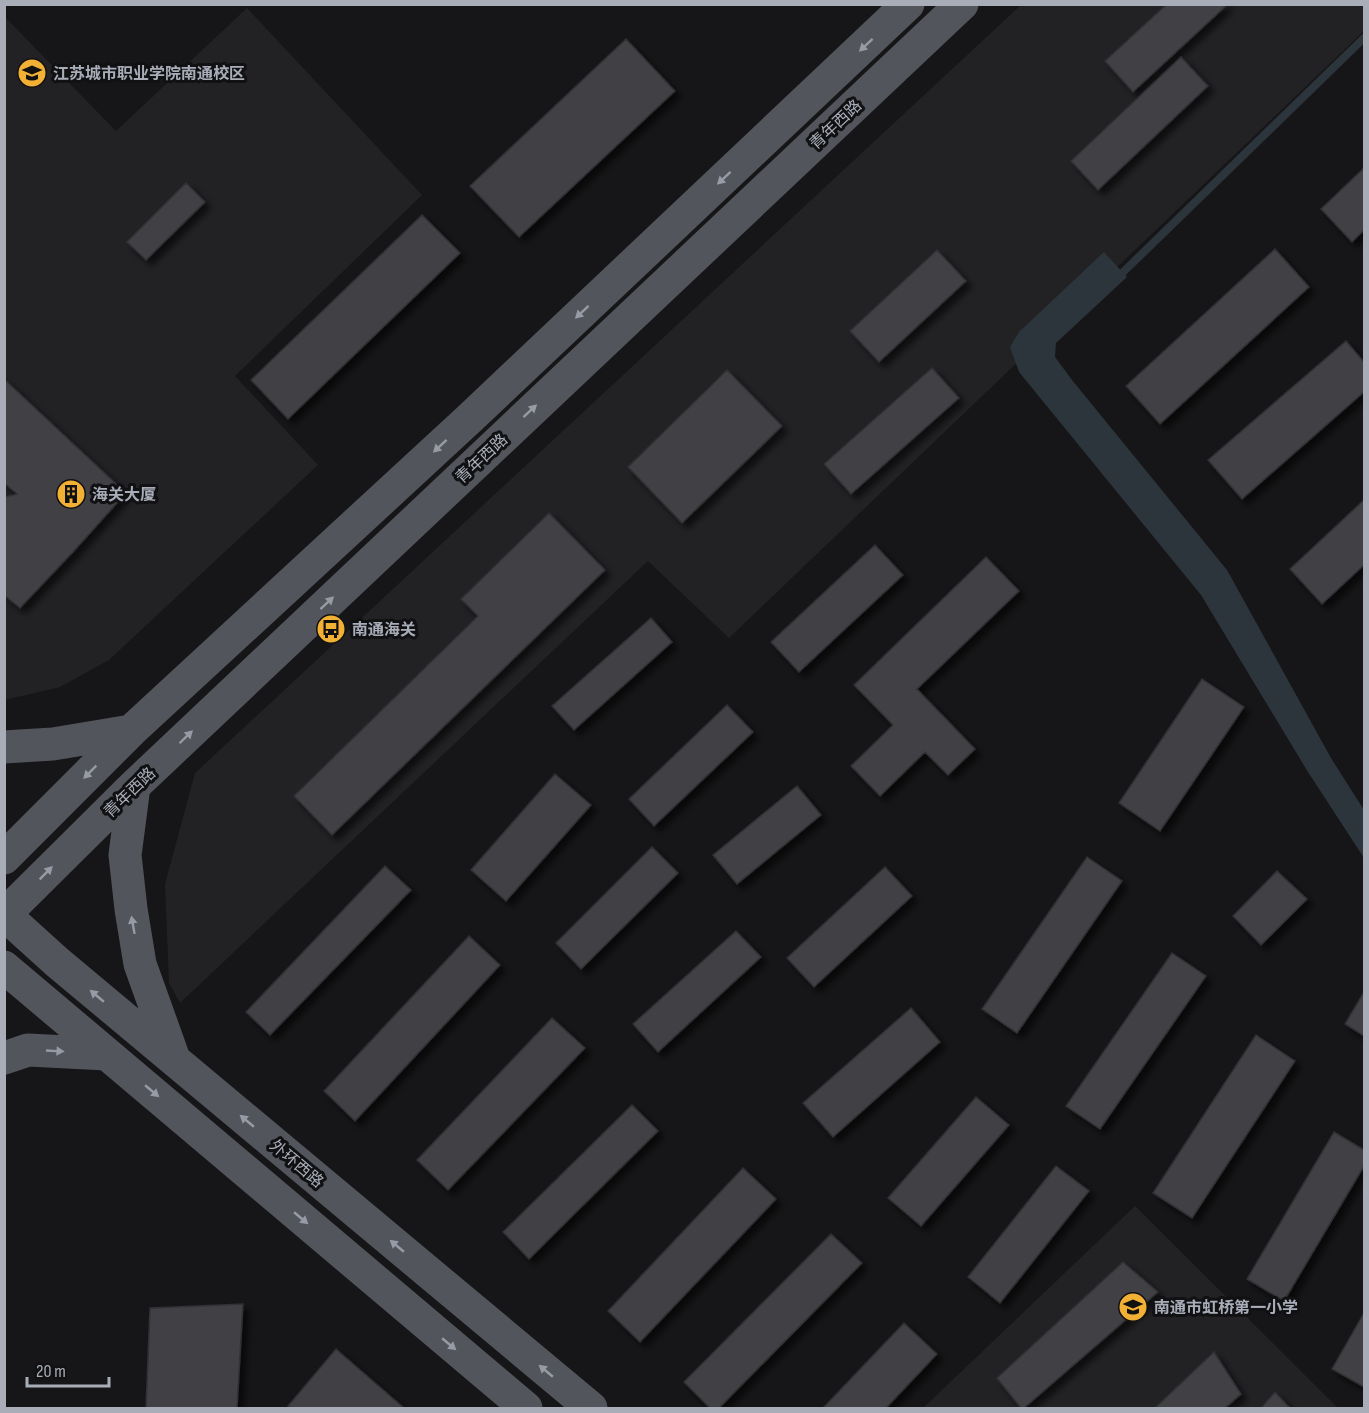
<svg xmlns="http://www.w3.org/2000/svg" width="1369" height="1413" font-family="'Sofia Sans Condensed','Noto Sans SC',sans-serif">
	<style>
		.built { fill: #222225 }
		.water { fill: #2c353c }
		.lines { fill: none; stroke-linecap: round; stroke-linejoin: round }
		.stream { stroke: #2c353c; stroke-width: 8 }
		.building { fill: #404145; stroke: #303034; stroke-width: 1.5; filter: url(#shadow) }
		.major { stroke: #53555c; stroke-width: 33 }
		.oneway { fill: #979ba6 }
		.labels { text-anchor: middle; stroke-width: 6; stroke-linejoin: round; paint-order: stroke }
		.poi-label { font-size: 16px; font-weight: bold; fill: #a8adb8; stroke: #111113; text-anchor: start }
		.street-label { font-size: 16px; fill: #a8adb8; stroke: #111113 }
	</style>
	<defs>
		<filter id="shadow"><feDropShadow dx="5.5" dy="5.5" stdDeviation="3" flood-color="#0009"/></filter>
	</defs>
	<rect width="100%" height="100%" fill="#161618"/>
	<path class="built" d="M1021,5H1364V31L729,638L648,561L180,1003L169,983L165,884L195,773Z
		M247,8L422,195L235,376L318,465L109,660L60,687L5,700L4,16L116,131Z
		M1135,1206L1338,1408H923Z"/>
	<path class="water" d="M1104,252L1127,277L1056,343L1055,357L1072,380L1227,570L1331,758L1364,810V858L1308,772L1201,595L1019,372L1010,347L1019,332Z"/>
	<g class="lines">
		<path class="stream" d="M1115,280L1364,38"/>
	</g>
	<path class="building" d="M1167,4H1228L1133,92L1105,61Z
		M626,39L675,91L519,237L470,186Z
		M1181,57L1208,86L1098,190L1071,161Z
		M1364,168V230L1352,242L1321,209Z
		M186,183L205,202L146,260L127,242Z
		M422,215L460,253L288,419L251,380Z
		M1275,249L1309,287L1160,424L1126,386Z
		M937,250L966,281L879,362L850,331Z
		M1346,341L1364,362V392L1242,499L1208,460Z
		M932,368L959,398L851,494L824,464Z
		M727,370L782,426L682,523L628,467Z
		M4,379L126,493L73,552L20,608L4,595V497L17,494L4,483Z
		M1364,500V565L1322,604L1290,569Z
		M549,513L605,570L332,835L294,796L478,616L461,599Z
		M875,545L903,575L799,672L771,642Z
		M986,557L1019,591L917,689L975,749L948,775L925,752L880,796L851,766L893,725L854,685Z
		M651,618L672,642L574,730L552,706Z
		M1202,679L1244,707L1160,831L1119,803Z
		M727,705L753,732L654,826L629,799Z
		M555,774L591,805L506,901L471,870Z
		M797,786L821,815L737,884L713,855Z
		M652,847L678,873L581,969L556,943Z
		M1087,857L1122,881L1017,1033L982,1009Z
		M385,866L411,890L270,1035L246,1012Z
		M885,867L912,896L814,987L787,958Z
		M1277,871L1307,899L1261,945L1233,916Z
		M736,931L761,957L658,1052L633,1024Z
		M469,936L500,965L355,1121L324,1091Z
		M1172,953L1206,976L1100,1129L1066,1106Z
		M1364,992V1036L1345,1024Z
		M911,1008L940,1042L833,1137L803,1103Z
		M552,1018L585,1048L448,1190L417,1160Z
		M1256,1035L1295,1061L1192,1218L1153,1193Z
		M976,1097L1009,1125L921,1226L888,1198Z
		M632,1105L658,1131L529,1259L503,1232Z
		M1334,1132L1364,1150V1166L1284,1301L1247,1279Z
		M1056,1166L1089,1191L1000,1303L968,1277Z
		M743,1168L776,1199L640,1342L608,1311Z
		M831,1234L862,1263L719,1408H710L684,1382Z
		M1123,1262L1158,1292L1024,1408H1021L997,1378Z
		M243,1304L237,1408H146L150,1308Z
		M1364,1313V1387L1332,1369Z
		M904,1323L937,1354L886,1408H823Z
		M336,1349L404,1408H291L288,1406Z
		M1214,1352L1241,1394L1225,1408H1155Z
		M1275,1392L1290,1408H1261Z"/>
	<g class="lines">
		<path class="major" d="M4,747L53,744L131,731
			M134,786L125,855L131,909L140,964L174,1059
			M4,858L131,731L469,419L908,4
			M4,914L57,962L591,1408
			M4,915L134,786L962,4
			M4,967L526,1408
			M4,1058L28,1050L107,1054"/>
	</g>
	<defs><path id="oneway-solid" d="M-6-.8H1V-3.2L6.5 0L1 3.2V.8H-6Z" transform="scale(1.5)"/></defs>
	<g class="oneway">
		<use href="#oneway-solid" transform="translate(866 45) rotate(137)"/>
		<use href="#oneway-solid" transform="translate(724 178) rotate(137)"/>
		<use href="#oneway-solid" transform="translate(582 312) rotate(137)"/>
		<use href="#oneway-solid" transform="translate(530 411) rotate(-43)"/>
		<use href="#oneway-solid" transform="translate(440 446) rotate(137)"/>
		<use href="#oneway-solid" transform="translate(327 603) rotate(-43)"/>
		<use href="#oneway-solid" transform="translate(186 737) rotate(-44)"/>
		<use href="#oneway-solid" transform="translate(90 772) rotate(135)"/>
		<use href="#oneway-solid" transform="translate(46 873) rotate(-45)"/>
		<use href="#oneway-solid" transform="translate(133 925) rotate(-100)"/>
		<use href="#oneway-solid" transform="translate(97 996) rotate(-140)"/>
		<use href="#oneway-solid" transform="translate(55 1051) rotate(3)"/>
		<use href="#oneway-solid" transform="translate(152 1091) rotate(40)"/>
		<use href="#oneway-solid" transform="translate(247 1121) rotate(-140)"/>
		<use href="#oneway-solid" transform="translate(301 1218) rotate(40)"/>
		<use href="#oneway-solid" transform="translate(397 1246) rotate(-140)"/>
		<use href="#oneway-solid" transform="translate(449 1344) rotate(40)"/>
		<use href="#oneway-solid" transform="translate(546 1371) rotate(-140)"/>
	</g>
	<defs>
		<g id="university-disc" transform="scale(1.5)"><circle r="9.5" fill="#f2b134" stroke="#111113"/><path d="M0-5L7-2L0 1L-7-2ZM-4 1L0 2.5L4 1V4Q0 6-4 4Z" fill="#111"/></g>
		<g id="building-disc" transform="scale(1.5)"><circle r="9.5" fill="#f2b134" stroke="#111113"/><path d="M-4-6H4V6H1V3H-1V6H-4ZM-2.5-4.3h1.7v1.8h-1.7ZM.8-4.3h1.7v1.8H.8ZM-2.5-1h1.7V.8h-1.7ZM.8-1h1.7V.8H.8Z" fill="#111"/></g>
		<g id="bus-disc" transform="scale(1.5)"><circle r="9.5" fill="#f2b134" stroke="#111113"/><path d="M-5-6H5V4H4V6H2V4H-2V6H-4V4H-5ZM-3.5-4V0h7V-4ZM-3.5 1.2v1.5H-2V1.2ZM2 1.2v1.5H3.5V1.2Z" fill="#111"/></g>
		<g id="school-disc" transform="scale(1.5)"><circle r="9.5" fill="#f2b134" stroke="#111113"/><path d="M0-5L7-2L0 1L-7-2ZM-4 1L0 2.5L4 1V4Q0 6-4 4Z" fill="#111"/></g>
	</defs>
	<g fill-rule="evenodd">
		<use href="#university-disc" x="32" y="73"/>
		<use href="#building-disc" x="71" y="494"/>
		<use href="#bus-disc" x="331" y="629"/>
		<use href="#school-disc" x="1133" y="1307"/>
	</g>
	<g class="labels">
		<g class="poi-label">
			<text x="53" y="79">江苏城市职业学院南通校区</text>
			<text x="92" y="500">海关大厦</text>
			<text x="352" y="635">南通海关</text>
			<text x="1154" y="1313">南通市虹桥第一小学</text>
		</g>
		<g class="street-label">
			<text transform="translate(835 124) rotate(-43)" y="6">青年西路</text>
			<text transform="translate(481 458) rotate(-43)" y="6">青年西路</text>
			<text transform="translate(129 792) rotate(-44)" y="6">青年西路</text>
			<text transform="translate(297 1163) rotate(40)" y="6">外环西路</text>
		</g>
	</g>
	<rect width="1369" height="1413" fill="none" stroke="#a8adb8" stroke-width="12"/>
	<path d="M27 1377v9h82v-9" fill="none" stroke="#a8adb8" stroke-width="3"/>
	<text x="36" y="1377" font-size="18" fill="#a8adb8" stroke="#111113" stroke-width="4.5" paint-order="stroke">20 m</text>
</svg>
